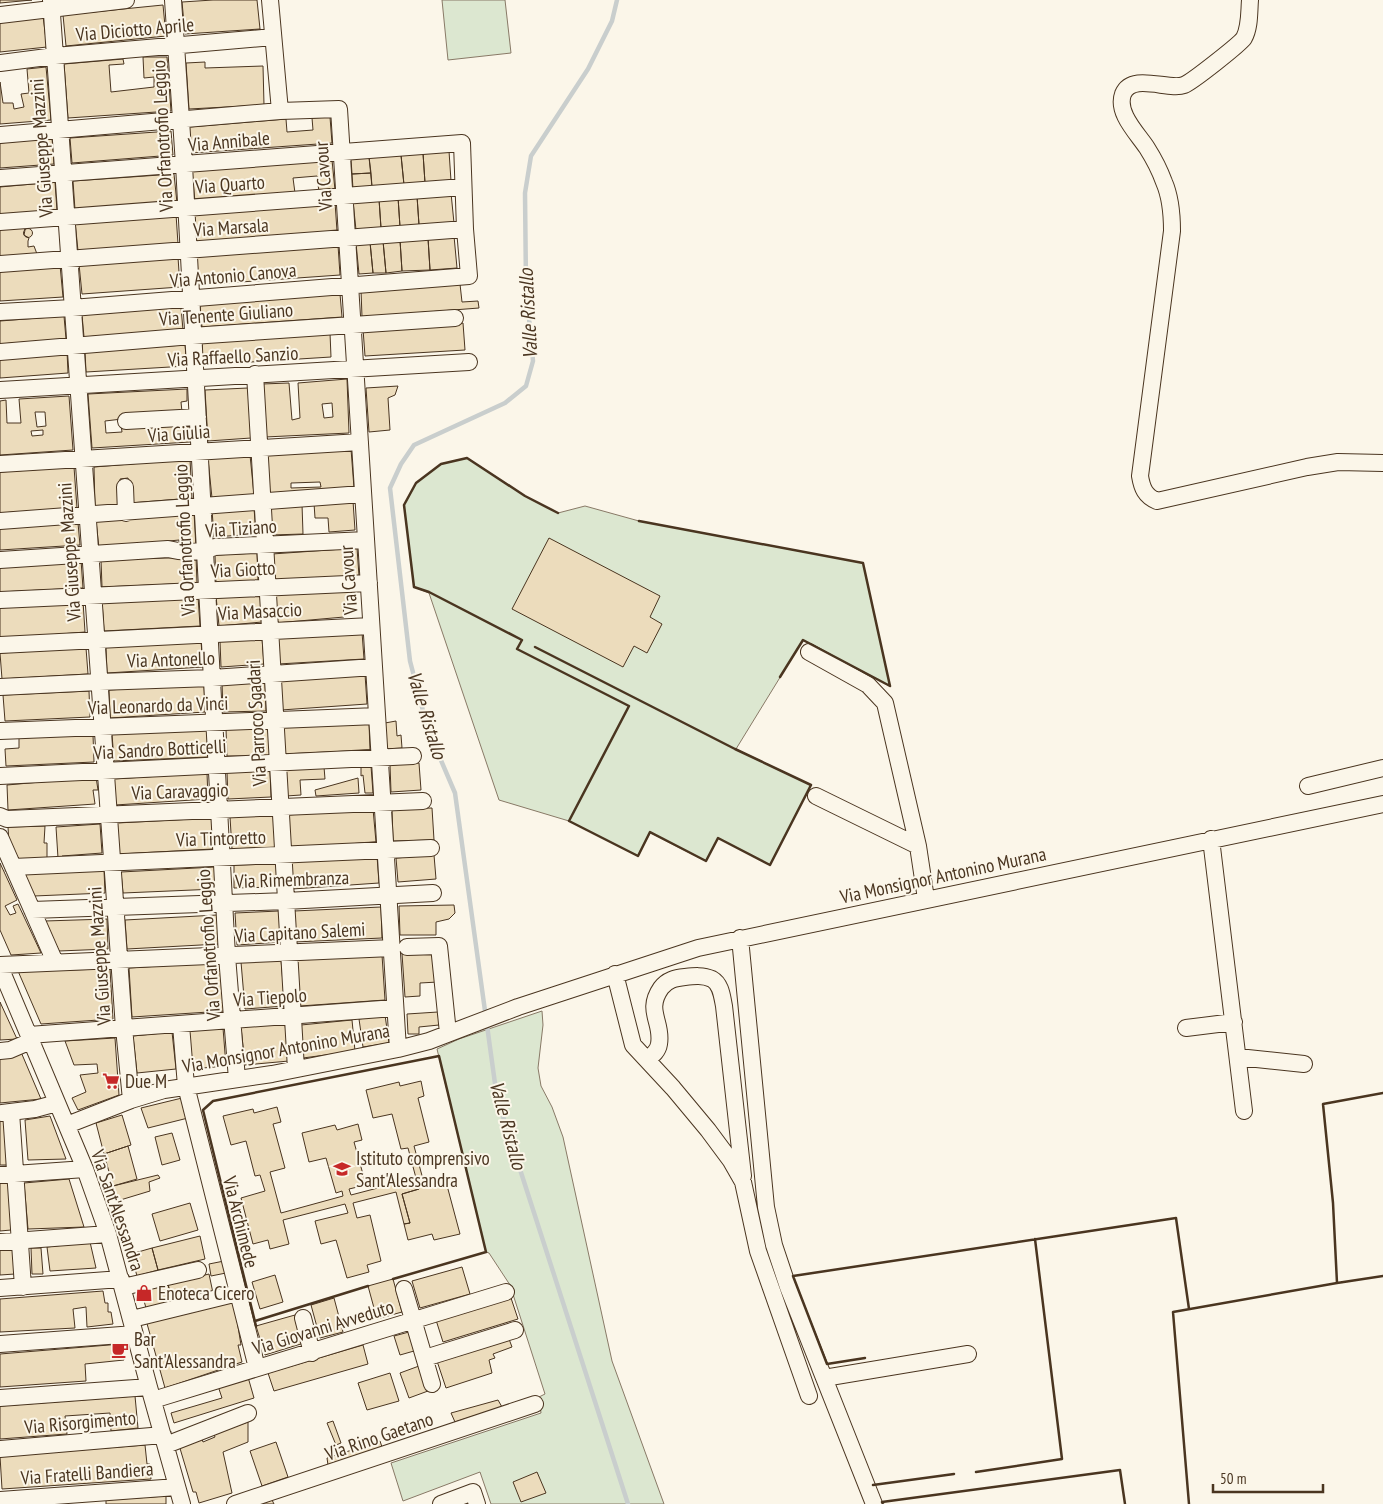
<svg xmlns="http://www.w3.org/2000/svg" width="1383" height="1504" font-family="'PT Sans Narrow',sans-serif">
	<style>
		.green { fill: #dce7d0; stroke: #887966 }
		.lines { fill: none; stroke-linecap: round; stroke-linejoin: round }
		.stream { stroke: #c9cecd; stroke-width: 4.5 }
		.building { fill: #ecdcbc; stroke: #4a3520; fill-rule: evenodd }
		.minor-casing { stroke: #4a3520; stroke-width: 18 }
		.minor { stroke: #fbf6e9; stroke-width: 16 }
		.wall { stroke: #4a3520; stroke-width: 2.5 }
		.labels { text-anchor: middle; stroke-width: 4; stroke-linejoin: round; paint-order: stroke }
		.street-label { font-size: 19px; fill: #4a3520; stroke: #fbf6e9 }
		.poi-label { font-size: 19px; fill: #4a3520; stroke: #fbf6e9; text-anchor: start }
		.water-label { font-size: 20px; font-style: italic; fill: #4a3520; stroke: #fbf6e9 }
	</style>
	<rect width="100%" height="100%" fill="#fbf6e9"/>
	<path class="green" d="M442,0H505L511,53L448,60Z
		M467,458L525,496L558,513L585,506L639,521L863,563L890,686L803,640L736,749L811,785L770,865L718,838L706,861L650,833L638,856L569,821L499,800L429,593L414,587L404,505L416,483L441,464Z
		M542,1011L543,1025L538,1068L541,1086L552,1107L563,1137L612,1361L664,1504H491L480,1472L403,1501L391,1463L541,1413L539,1397L545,1394L510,1285L489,1253L486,1252L437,1049L459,1039Z"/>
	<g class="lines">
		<path class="stream" d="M617,0L612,21L588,69L531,156L525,193L526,286L533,361L526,386L505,403L414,445L401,464L390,488L410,661L428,730L455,793L497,1098L628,1504"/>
	</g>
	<path class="building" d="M0,0H32L0,3Z
		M213,0H257L260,29L185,34L182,2Z
		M163,5L166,36L66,46L63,15Z
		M43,16L47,47L0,52V21Z
		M143,57H167L171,111L68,118L64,64L123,59L124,64L109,65L111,92L154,87V77L144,78Z
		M205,62V68L263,66L264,105L189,109L186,63Z
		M46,67L51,120L0,124V82L3,103H13L14,109L24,107L21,94L29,93L27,69Z
		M330,117L332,143L191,153L189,127L286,119L287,132L313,130L312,118Z
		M171,131L173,155L72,163L70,138Z
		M52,138L54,164L0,168V143Z
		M449,151L451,181L425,183L423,153Z
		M423,153L425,183L404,185L401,155Z
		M401,155L404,185L372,187L369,157Z
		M369,157L371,173L352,174L351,159Z
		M332,160L335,190L319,192L317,176L293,178L295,193L195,202L192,171Z
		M371,173L372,187L353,189L352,174Z
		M174,174L177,203L75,210L73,181Z
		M55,182L57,211L0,216V187Z
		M451,193L454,223L419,225L417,196Z
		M417,196L419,225L400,227L398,197Z
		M398,197L400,227L381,228L379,199Z
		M379,199L381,228L356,230L353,201Z
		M335,202L337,231L196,242L194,213Z
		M176,214L178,244L78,251L75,221Z
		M22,226L25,230L24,235L29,238L28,241V247L34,246L37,254L0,256V228Z
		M23.5 233a4.5 4.5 0 1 1 9 0a4.5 4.5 0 1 1-9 0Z
		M454,236L457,268L430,270L428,238Z
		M428,238L430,270L402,271L400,240Z
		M400,240L402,271L386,273L383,241Z
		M383,241L386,273H373L370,242Z
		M370,242L373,273L359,274L356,243Z
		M338,245L340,275L198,285L196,254Z
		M178,257L180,287L82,294L79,264Z
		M60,265L63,297L0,301V269Z
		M460,284L462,302L478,301L479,308L362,317L361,290Z
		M340,294L342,317L202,327L200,305Z
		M181,307L183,330L84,337L82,315Z
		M64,316L66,339L0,344V321Z
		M463,323L465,350L365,356L363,329Z
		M330,333L331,357L203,365L202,341Z
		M185,345L187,366L86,372L85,351Z
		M67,351L68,373L0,378V355Z
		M347,379L349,433L265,437L262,384L289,383L292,420L300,418L298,383ZM332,403L333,417L324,418L322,404Z
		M398,386L395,395L388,398L390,430L369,432L366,388Z
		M248,388L251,438L208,441L205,390Z
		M187,389V401L181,402L182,412L105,421L106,433L122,432L121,425L187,420L190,442L92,448L88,394Z
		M69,396L73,450L0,455V401L6,400L7,423H21L19,399ZM35,412H45L46,426L37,427ZM43,430V435L32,436L31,431Z
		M351,449L354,488L268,494L266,454ZM320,482L321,487L291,488V483Z
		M250,455L254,495L212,498L208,459Z
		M190,459L192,498L130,503L128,478L120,479L121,504L95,507L94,467Z
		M74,467L77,508L0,513V472Z
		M353,501L355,530L329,532L328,518H315L314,503Z
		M302,504L303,534L271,535L270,506Z
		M254,508L256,534L214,537L212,510Z
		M194,512L196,548L179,549V540L99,548L96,521Z
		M78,523L80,545L0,550V527Z
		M549,538L660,596L650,617L662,624L647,653L634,646L623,667L512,609Z
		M357,548L359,576L274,582L272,554Z
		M257,553L258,581L216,583L215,555Z
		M196,557L197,583L102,587L101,560Z
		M81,560L83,588L0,592V565Z
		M351,590L352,602L343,603L344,617L276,623L274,594Z
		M260,593L262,622L219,626L216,596Z
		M198,596L200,626L104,631L102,601Z
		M83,601L85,632L0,639V608Z
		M362,632L364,659L278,664L277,637Z
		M262,638L264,664L221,667L220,641Z
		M201,641L203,667L107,673L106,647Z
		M86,648L88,674L2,679L0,653Z
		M365,674L367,704L281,710L279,680Z
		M265,681L266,711L223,712L222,682Z
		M204,684L205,712L110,718L109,690Z
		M89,691L90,717L5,721L3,695Z
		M396,721L397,736L401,735L402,748L386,749L385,723Z
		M369,723L370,750L283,754L282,726Z
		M269,728L270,756H227L226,729Z
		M207,730L208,757L114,761L112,734Z
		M93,735L94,762L6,766L5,749L19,748V738Z
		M419,763L421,790L391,792L390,765Z
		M371,766L373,793H365L363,775L361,776V767Z
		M324,767L325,779L300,780L301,795L286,796L284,770Z
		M270,771L271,797L228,799L227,772Z
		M207,773L208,799L115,805L113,779Z
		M96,777L98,790H93L95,804L8,810L7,785Z
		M358,778L359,793L316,796L315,790Z
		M432,808L434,840L393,841L392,809Z
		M373,809L376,842L290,848L287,815Z
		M274,815L275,847L232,849L230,817Z
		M212,818L213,849L119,854L117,823Z
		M100,824L102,853L62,856V858H58L56,827Z
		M45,826L44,843H47V858L17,859L9,843L8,827Z
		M434,855L436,879L398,882L396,858Z
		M377,856L379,883L292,889L290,862Z
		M0,863L17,900L5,906L10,915L16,913L13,906L18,904L41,953L11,955L0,930Z
		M277,864L278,887L234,888V865Z
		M215,867L216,889L123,893L121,872Z
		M104,870L105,893L34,896L23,872Z
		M454,905L455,913L449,919L436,922V935H400L399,906Z
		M381,907L382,938L295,942L294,911Z
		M279,911L281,942L237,945L235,913Z
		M217,915L219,944L127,949L125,920Z
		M107,919L108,949L59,951L45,921Z
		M436,951L438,982L420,983V996L405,997L402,954Z
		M382,955L385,1000L300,1006L297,960Z
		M281,960L285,1006L245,1009L241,962Z
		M220,962L224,1011L132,1017L129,968Z
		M110,969L113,1019L41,1024L18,971Z
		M0,1002L17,1039L0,1040Z
		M438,1012L439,1025L419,1027V1034H408L407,1014Z
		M385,1015L389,1043L363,1047L359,1019Z
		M352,1020L355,1051L303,1058L301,1025Z
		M285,1024L289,1061L245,1065L241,1027Z
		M223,1028L226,1066L191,1069L188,1031Z
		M172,1032L176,1069L137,1073L133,1036Z
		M115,1038L119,1095L78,1110L72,1098L86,1092L80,1075L98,1073L97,1064L74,1065L65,1041Z
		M21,1052L41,1099L0,1103V1059Z
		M421,1081L424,1096L418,1098L429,1142L414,1146L424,1183L418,1185L419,1189L402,1194L410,1223L404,1224L396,1192L353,1203L357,1218L370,1215L381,1261L367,1265L369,1272L347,1278L336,1240L321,1244L315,1221L348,1213L345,1204L283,1220L289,1244L270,1249L268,1240L253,1244L241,1198L265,1191L260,1175L255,1176L246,1141L231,1145L223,1116L253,1109L254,1113L277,1107L281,1122L273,1124L285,1168L270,1172L281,1213L343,1196L342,1191L336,1193L326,1158L309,1162L302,1133L335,1125L337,1130L358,1124L362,1140L354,1142L366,1185L349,1189L351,1195L416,1178L408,1148L401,1149L392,1114L373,1118L366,1090L399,1082L400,1086Z
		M182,1098L188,1118L148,1128L141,1108Z
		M122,1115L131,1145L104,1154L96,1123Z
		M50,1116L66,1159L28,1160L25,1120Z
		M0,1120H5L7,1165H0Z
		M172,1133L180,1160L162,1165L155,1137Z
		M128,1146L137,1179L113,1186L104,1154Z
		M158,1175L160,1178L149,1182L150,1191L117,1201L113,1186Z
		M445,1178L460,1234L434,1240L432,1234L408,1240L404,1224L410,1223L402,1194L419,1189L418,1185Z
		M69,1179L84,1227L28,1229L24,1183Z
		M0,1182H9L11,1230L0,1231Z
		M190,1203L198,1230L160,1241L152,1214Z
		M200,1236L205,1259L158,1270L152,1248Z
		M90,1242L96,1268L50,1271L47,1247Z
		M13,1248L15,1274L0,1275V1249Z
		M31,1248H41L43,1274H32Z
		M152,1248L158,1270L137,1276L131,1254Z
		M224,1261L226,1273L211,1276L209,1264Z
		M462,1267L470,1294L420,1308L412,1281Z
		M209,1274L213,1293L172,1302L168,1284Z
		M275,1275L283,1302L260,1309L252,1282Z
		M393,1279L402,1312L377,1319L368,1286Z
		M168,1284L172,1302L146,1308L141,1290Z
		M103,1291L105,1303H108V1312H111L113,1324L87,1327L86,1307L73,1309L75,1328L0,1332V1299Z
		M334,1298L343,1332L320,1338L311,1305Z
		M511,1298L518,1319L443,1342L436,1320Z
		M234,1302L241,1345H238L242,1362L165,1388L146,1320Z
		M295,1315L304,1343L265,1355L256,1326Z
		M409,1332L414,1351L400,1355L394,1336Z
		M509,1339L512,1347L493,1354L495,1358L489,1360L492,1373L446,1388L437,1361Z
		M121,1344L124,1360L85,1364L86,1381L0,1387V1354Z
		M363,1345L368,1364L274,1391L268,1373Z
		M419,1366L428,1391L409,1398L400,1373Z
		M390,1373L399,1401L367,1410L358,1383Z
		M248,1377L254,1398L174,1423L171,1413L222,1398L218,1386Z
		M135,1396L138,1428L111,1431L110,1413L65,1416L67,1434L0,1439V1406Z
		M498,1400L502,1407L455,1422L451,1413Z
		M333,1421L341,1443L336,1445L327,1423Z
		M248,1422V1442L223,1452L232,1493L199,1503L196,1492H193L179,1445L201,1436L203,1442L215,1437L214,1434Z
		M380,1441L382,1447L328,1465L327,1458Z
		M276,1442L288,1477L262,1486L250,1451Z
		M145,1445L147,1464H150L151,1479L2,1489L0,1456Z
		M537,1472L546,1493L521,1502L513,1482Z
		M166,1496V1504H106V1500Z
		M272,1500L274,1504H261Z"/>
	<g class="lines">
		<g class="minor-casing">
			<path id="minor" d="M51,0L124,1028L131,1100
				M173,0L184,165L227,956L237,1079
				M270,0L280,111
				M1250,0C1249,12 1250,27 1244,38C1240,44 1192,82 1184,85C1169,91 1132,72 1123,94C1116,113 1138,134 1147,148C1154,159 1160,171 1164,182C1171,198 1172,215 1172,231L1140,476C1142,488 1145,496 1157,501L1307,467L1338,462L1383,463
				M0,15L126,0
				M0,63L55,56L273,37
				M0,135L280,111L339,109L398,1049
				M0,178L462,143L465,229L469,276L72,308L0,312
				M0,222L463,187
				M0,264L465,229
				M0,352L192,336L455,318
				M255,374L296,1069
				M0,390L469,362
				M126,421L198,417
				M0,464L360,442
				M125,487L126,513
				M0,521L362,494
				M0,560L168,549C184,553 200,553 215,547L366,540
				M0,600L369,583
				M0,645L371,626
				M809,652L868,685L885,703L918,846L926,899
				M0,687L99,682L212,678L374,667
				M0,731L377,716
				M0,776L413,756
				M1308,786L1383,768
				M816,796L918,846
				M0,816L7,819L423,801
				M0,837L55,962
				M1211,839L1244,1111
				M13,867L431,848
				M32,910L286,901L433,893
				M740,938L766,1207L774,1245L788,1287L874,1504
				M407,947L439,946L448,1033
				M0,965L392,948
				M0,967L85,1169L108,1234L149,1387L182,1504
				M615,974L633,1045L673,1088L708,1130L731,1161L743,1182L758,1251L809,1396
				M181,1025L186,1086L257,1368
				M1186,1028L1234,1022
				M29,1035L395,1008
				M0,1051L10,1050L31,1041
				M1238,1057L1304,1064
				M648,1059C653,1055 658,1051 659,1044C663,1022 645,1011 661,988C667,980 675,978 685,977C694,976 703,975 712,979C721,984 722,996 724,1006L743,1176
				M11,1112L23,1287
				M2,1113L35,1109L57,1103
				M67,1125L131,1100L164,1090L272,1074L398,1049L429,1041L518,1007L698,948L1383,804
				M0,1175L85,1169
				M0,1242L108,1234
				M123,1287L198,1270
				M0,1288L121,1279
				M404,1289L432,1384
				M303,1318L312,1353
				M132,1319L238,1293
				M0,1344L135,1334
				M425,1358L515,1330
				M824,1378L968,1354
				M0,1398L149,1387
				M153,1400C270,1364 388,1329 506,1292
				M166,1445L248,1413
				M0,1449L163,1435
				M0,1500L177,1487
				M235,1504L535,1404
				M441,1504L473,1492L477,1504"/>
		</g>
		<use href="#minor" class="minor"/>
		<path class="wall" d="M639,521L863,563L890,686L803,640L780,677
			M535,647L735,749L811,785L770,865L718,838L706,861L650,832L638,856L569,821L629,706L517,649L522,640L429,592L414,587L404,505L416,483L441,464L467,458L525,496L558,513
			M1383,1093L1323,1104L1333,1203L1337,1283L1383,1276
			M255,1321L368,1286
			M256,1326L203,1110L213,1101L439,1056L486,1252L393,1279
			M865,1358L827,1364L793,1276L1176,1218L1189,1309
			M976,1472L1062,1459L1035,1239
			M873,1485L954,1474
			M883,1504L882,1502L1120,1470L1125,1504
			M1189,1504L1173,1312L1337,1283"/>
	</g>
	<defs>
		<g id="supermarket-bare" transform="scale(1.35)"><path d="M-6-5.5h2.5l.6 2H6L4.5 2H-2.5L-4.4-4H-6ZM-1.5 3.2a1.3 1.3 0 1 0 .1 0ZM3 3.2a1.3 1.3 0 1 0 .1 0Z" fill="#c62828" stroke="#fbf6e9" stroke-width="2.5" paint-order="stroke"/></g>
		<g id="school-bare" transform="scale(1.35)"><path d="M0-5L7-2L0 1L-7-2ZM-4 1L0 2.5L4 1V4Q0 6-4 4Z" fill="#c62828" stroke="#fbf6e9" stroke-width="2.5" paint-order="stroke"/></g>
		<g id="shop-bare" transform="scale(1.35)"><path d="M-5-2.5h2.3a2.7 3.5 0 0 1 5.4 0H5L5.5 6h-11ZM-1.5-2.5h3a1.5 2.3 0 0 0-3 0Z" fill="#c62828" stroke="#fbf6e9" stroke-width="2.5" paint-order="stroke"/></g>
		<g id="cafe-bare" transform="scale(1.35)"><path d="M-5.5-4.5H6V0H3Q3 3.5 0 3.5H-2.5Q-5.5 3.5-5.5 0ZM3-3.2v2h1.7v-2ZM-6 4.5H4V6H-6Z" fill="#c62828" stroke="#fbf6e9" stroke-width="2.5" paint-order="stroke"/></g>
	</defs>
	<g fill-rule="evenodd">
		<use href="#supermarket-bare" x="111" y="1081"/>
		<use href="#school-bare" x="342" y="1169"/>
		<use href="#shop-bare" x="144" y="1293"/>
		<use href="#cafe-bare" x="120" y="1350"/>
	</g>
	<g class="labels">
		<g class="street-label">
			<text transform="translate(135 29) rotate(-5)" y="7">Via Diciotto Aprile</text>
			<text transform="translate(162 136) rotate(-93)" y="7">Via Orfanotrofio Leggio</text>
			<text transform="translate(229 141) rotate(-5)" y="7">Via Annibale</text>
			<text transform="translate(41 148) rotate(-94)" y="7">Via Giuseppe Mazzini</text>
			<text transform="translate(323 176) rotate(-94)" y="7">Via Cavour</text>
			<text transform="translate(230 184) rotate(-4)" y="7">Via Quarto</text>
			<text transform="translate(231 227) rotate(-4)" y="7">Via Marsala</text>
			<text transform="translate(233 275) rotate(-5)" y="7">Via Antonio Canova</text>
			<text transform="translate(226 314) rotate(-4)" y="7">Via Tenente Giuliano</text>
			<text transform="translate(233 356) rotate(-3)" y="7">Via Raffaello Sanzio</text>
			<text transform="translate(179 433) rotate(-4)" y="7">Via Giulia</text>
			<text transform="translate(241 528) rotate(-4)" y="7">Via Tiziano</text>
			<text transform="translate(184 540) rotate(-93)" y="7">Via Orfanotrofio Leggio</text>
			<text transform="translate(69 552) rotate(-94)" y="7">Via Giuseppe Mazzini</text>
			<text transform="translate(243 569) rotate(-3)" y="7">Via Giotto</text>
			<text transform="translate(348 580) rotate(-94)" y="7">Via Cavour</text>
			<text transform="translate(260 611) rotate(-3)" y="7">Via Masaccio</text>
			<text transform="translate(171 659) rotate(-2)" y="7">Via Antonello</text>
			<text transform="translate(158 705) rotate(-2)" y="7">Via Leonardo da Vinci</text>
			<text transform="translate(256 723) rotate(-93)" y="7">Via Parroco Sgadari</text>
			<text transform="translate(160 749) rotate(-3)" y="7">Via Sandro Botticelli</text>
			<text transform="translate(180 791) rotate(-2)" y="7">Via Caravaggio</text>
			<text transform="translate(221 838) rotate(-2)" y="7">Via Tintoretto</text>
			<text transform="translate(943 875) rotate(-12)" y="7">Via Monsignor Antonino Murana</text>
			<text transform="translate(292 879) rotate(-2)" y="7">Via Rimembranza</text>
			<text transform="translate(300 932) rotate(-3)" y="7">Via Capitano Salemi</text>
			<text transform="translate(208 945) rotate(-94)" y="7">Via Orfanotrofio Leggio</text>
			<text transform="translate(99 956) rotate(-94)" y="7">Via Giuseppe Mazzini</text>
			<text transform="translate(270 997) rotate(-4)" y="7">Via Tiepolo</text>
			<text transform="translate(286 1048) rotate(-10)" y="7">Via Monsignor Antonino Murana</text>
			<text transform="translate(118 1210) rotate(71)" y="7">Via Sant'Alessandra</text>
			<text transform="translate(241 1222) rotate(76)" y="7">Via Archimede</text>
			<text transform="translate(323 1327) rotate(-17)" y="7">Via Giovanni Avveduto</text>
			<text transform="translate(80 1422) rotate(-5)" y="7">Via Risorgimento</text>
			<text transform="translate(379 1436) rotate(-19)" y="7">Via Rino Gaetano</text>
			<text transform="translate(87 1473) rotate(-4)" y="7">Via Fratelli Bandiera</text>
		</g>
		<g class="poi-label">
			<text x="125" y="1088">Due M</text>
			<text x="356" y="1165">Istituto comprensivo<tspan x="356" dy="22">Sant'Alessandra</tspan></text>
			<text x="158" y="1300">Enoteca Cicero</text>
			<text x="134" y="1346">Bar<tspan x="134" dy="22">Sant'Alessandra</tspan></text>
		</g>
		<g class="water-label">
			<text transform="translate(528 314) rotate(-93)" y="7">Valle Ristallo</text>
			<text transform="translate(427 715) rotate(73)" y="7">Valle Ristallo</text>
			<text transform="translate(508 1125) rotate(75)" y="7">Valle Ristallo</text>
		</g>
	</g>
	<path d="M1213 1484v8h110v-8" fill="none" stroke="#4a3520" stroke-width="2.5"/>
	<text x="1220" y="1484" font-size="15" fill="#4a3520" stroke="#fbf6e9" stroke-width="4" paint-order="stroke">50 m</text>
</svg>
